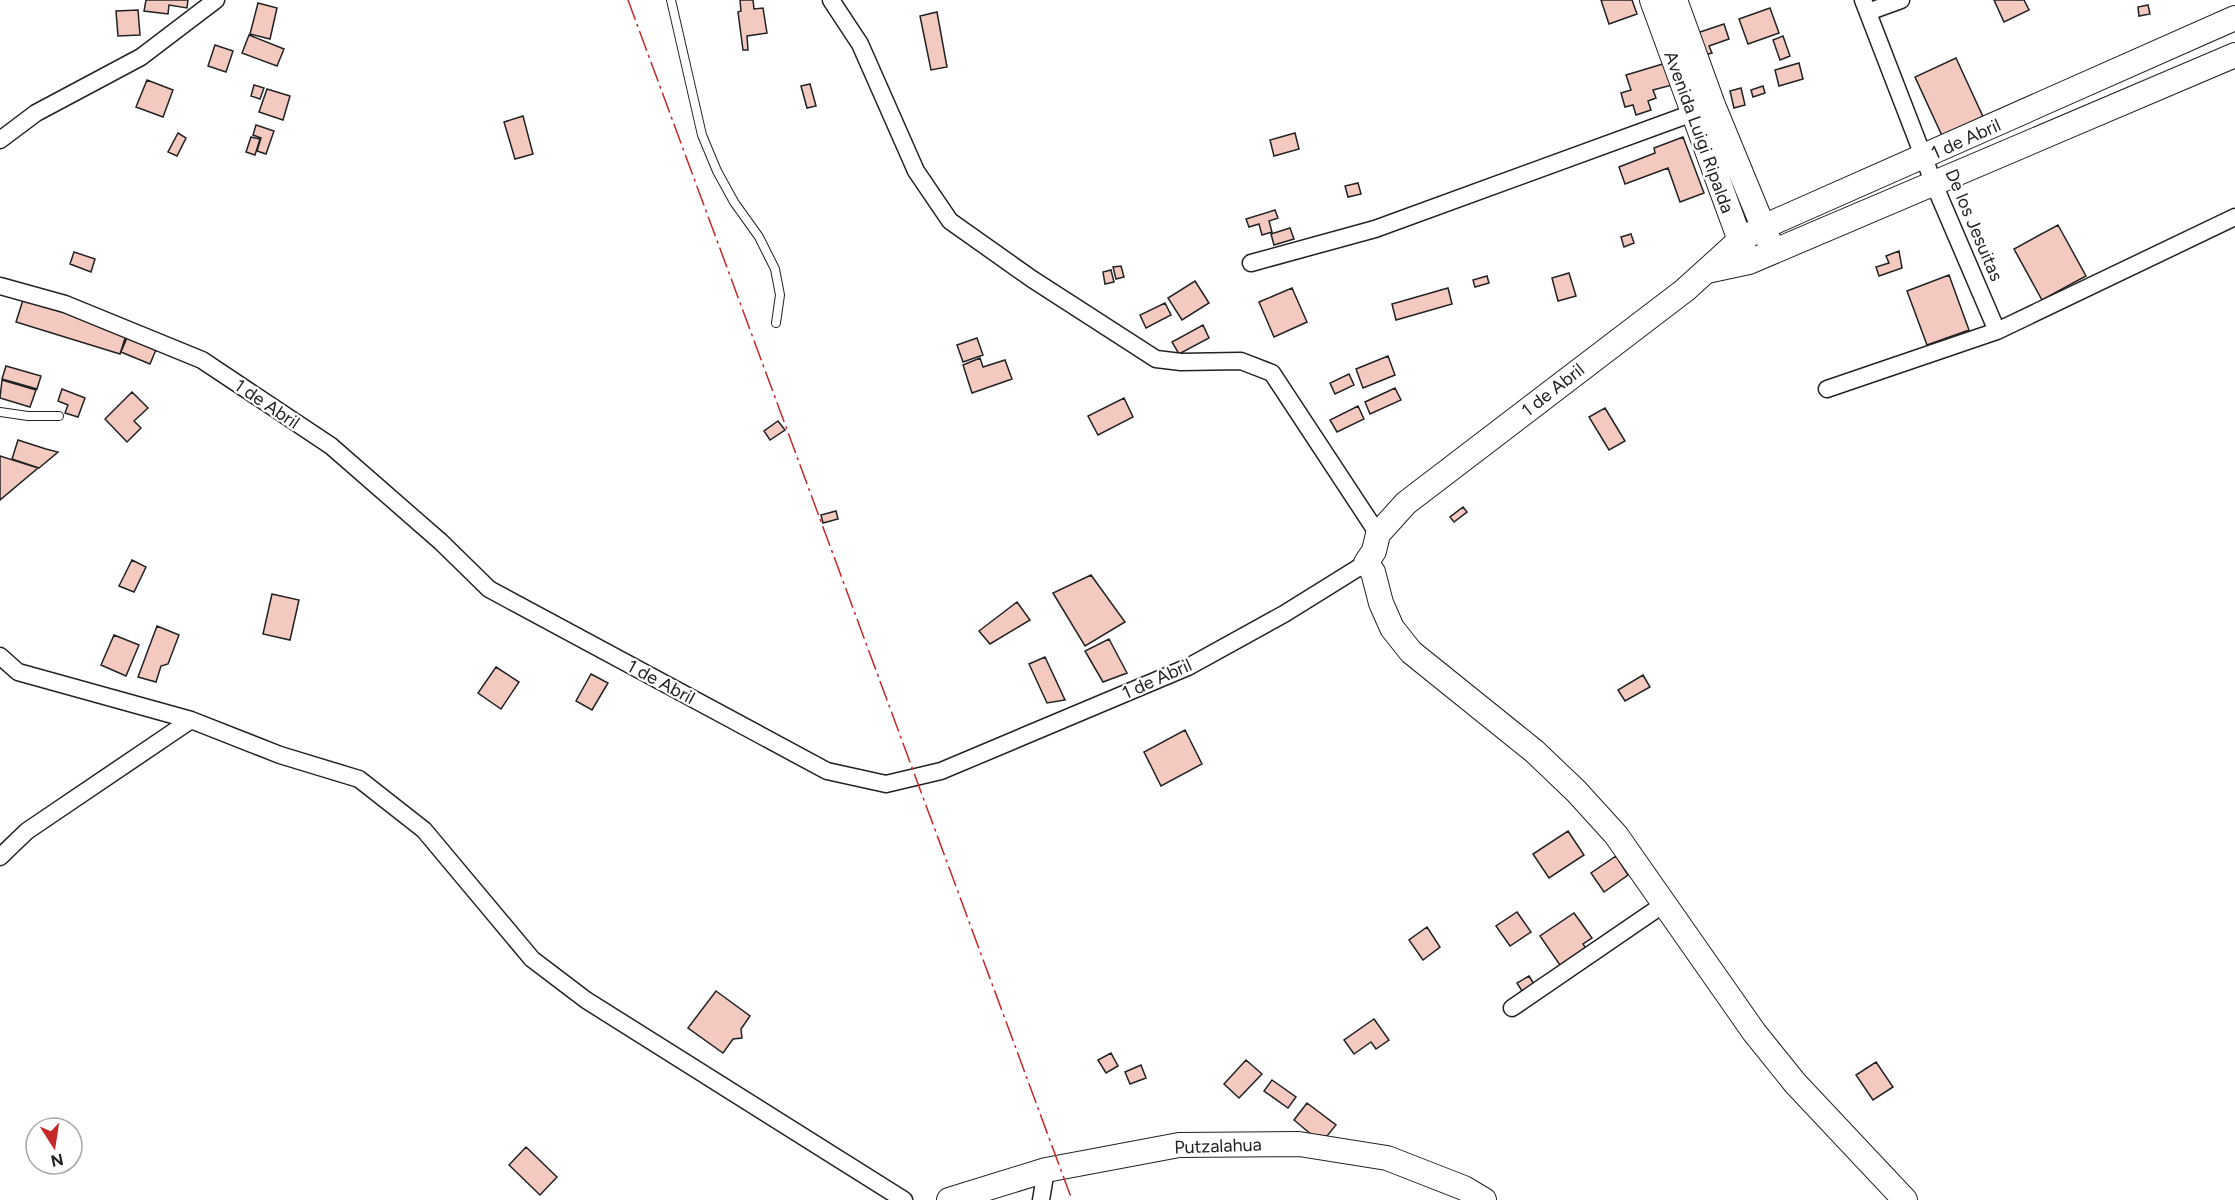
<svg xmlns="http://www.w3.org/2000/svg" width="2235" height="1200" font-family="Figtree,sans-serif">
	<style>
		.building { fill: #f3c9c0; stroke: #222; stroke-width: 1.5 }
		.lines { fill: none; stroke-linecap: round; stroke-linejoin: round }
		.lane-casing { stroke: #222; stroke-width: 10 }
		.street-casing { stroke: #222; stroke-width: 19 }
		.secondary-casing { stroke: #222; stroke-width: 26 }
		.lane { stroke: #fff; stroke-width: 8 }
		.street { stroke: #fff; stroke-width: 16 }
		.secondary { stroke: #fff; stroke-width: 24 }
		.power { stroke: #c62828; stroke-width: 1.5; stroke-dasharray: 21 4.5 3 4.5; stroke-linecap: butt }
		.labels { text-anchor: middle; stroke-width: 4.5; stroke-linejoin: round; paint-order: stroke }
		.street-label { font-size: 18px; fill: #222; stroke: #fff }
	</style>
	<rect width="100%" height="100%" fill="#fff"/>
	<path class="building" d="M146,0H188L187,8L169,5L168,14L144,11Z
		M740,0H753L754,9L763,8L767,33L747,36L748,50H743L738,12L741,11Z
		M1601,0H1632L1637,14L1609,24Z
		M1994,0H2024L2029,10L2004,22Z
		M258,3L277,8L270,39L250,34Z
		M2148,5L2150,14L2139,16L2138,7Z
		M1770,8L1779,33L1748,44L1739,19Z
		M138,10L140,35L118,36L116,11Z
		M937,12L947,67L931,70L920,16Z
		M1724,24L1729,39L1709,46L1712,53L1705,55L1697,33Z
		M249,35L284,49L277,66L242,53Z
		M1783,36L1790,56L1780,60L1773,40Z
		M215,45L233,51L226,72L208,66Z
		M1956,58L1985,121L1944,140L1915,77Z
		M1666,63L1672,85L1653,90L1656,98L1648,101L1651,110L1636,115L1633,105L1625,107L1621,93L1631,90L1626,75Z
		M1799,63L1803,79L1779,86L1775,70Z
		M147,80L173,90L163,117L136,107Z
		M810,84L816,106L807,108L801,86Z
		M254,85L264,88L260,99L251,96Z
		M1763,86L1765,93L1753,97L1751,90Z
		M1741,88L1745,105L1734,108L1730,91Z
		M267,89L290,96L283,120L259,112Z
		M523,116L533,154L515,159L504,122Z
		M256,125L274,131L266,154L257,151L261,138L253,135Z
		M178,133L186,138L177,156L168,152Z
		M1295,133L1299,149L1274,156L1270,140Z
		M251,137L260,139L255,155L246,152Z
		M1683,137L1704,193L1680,202L1668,168L1625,184L1619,167L1655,153L1654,148Z
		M1358,183L1361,194L1348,197L1345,186Z
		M1275,210L1278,218L1269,221L1272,232L1262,235L1259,224L1249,227L1246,219Z
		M2058,225L2086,276L2042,300L2014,249Z
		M1290,228L1294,239L1274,245L1271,234Z
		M1631,234L1634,243L1624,247L1621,237Z
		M1899,251L1902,268L1879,276L1876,267L1889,263L1886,256Z
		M74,252L95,259L91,272L70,264Z
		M1121,266L1124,277L1116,279L1113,267Z
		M1111,270L1114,282L1105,284L1103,272Z
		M1569,273L1576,296L1558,301L1552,278Z
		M1949,275L1969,330L1927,345L1907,291Z
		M1487,276L1489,283L1475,287L1473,280Z
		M1195,281L1209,303L1182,320L1168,298Z
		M1292,288L1307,322L1274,337L1259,302Z
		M1448,288L1452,304L1396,320L1392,304Z
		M23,300L127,332L120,354L16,322Z
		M1165,303L1171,315L1146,328L1140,315Z
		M1203,325L1209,338L1179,354L1172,342Z
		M129,333L158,345L150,364L121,352Z
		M977,338L983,355L963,362L957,345Z
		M1388,356L1395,375L1363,388L1356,369Z
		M980,358L983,367L1005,360L1012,379L972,393L963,365Z
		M6,366L41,376L37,389L2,379Z
		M1349,374L1354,385L1335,394L1330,383Z
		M2,380L36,390L30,407L0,398Z
		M1395,388L1401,400L1370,414L1365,402Z
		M62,389L85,398L78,417L65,413L68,405L58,401Z
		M132,392L148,408L134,421L141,428L127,442L105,419Z
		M1124,398L1133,417L1098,435L1088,416Z
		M1358,406L1364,419L1337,432L1330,420Z
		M1605,408L1625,441L1609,450L1589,417Z
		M778,421L785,430L770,440L764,431Z
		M18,440L46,449L58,452L39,468L12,459Z
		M0,456L38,468L0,500Z
		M1463,507L1467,512L1454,522L1450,517Z
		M836,511L838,519L823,523L821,515Z
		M132,560L146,567L134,592L119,586Z
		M1091,575L1125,622L1085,646L1053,593Z
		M272,594L299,600L290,640L263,634Z
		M1017,602L1030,620L990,644L979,631Z
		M157,626L179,635L168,664L161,666L156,682L138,677Z
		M114,635L139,645L126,676L101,665Z
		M1109,639L1127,673L1103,682L1085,651Z
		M1045,657L1065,700L1047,703L1029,664Z
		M496,667L519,682L501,709L478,693Z
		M591,674L608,683L592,710L576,701Z
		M1643,675L1650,687L1625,701L1618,690Z
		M1185,730L1202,764L1161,786L1144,752Z
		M1568,831L1584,855L1549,878L1533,854Z
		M1616,856L1628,875L1604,892L1591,873Z
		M1517,912L1531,932L1510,946L1496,926Z
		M1574,913L1592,938L1583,944L1587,950L1562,968L1540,936Z
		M1427,927L1440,947L1423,960L1409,940Z
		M1529,976L1534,984L1522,991L1517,983Z
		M716,991L750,1016L741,1029L742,1038L733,1039L723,1053L688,1028Z
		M1374,1019L1389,1040L1376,1049L1371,1042L1354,1054L1344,1040Z
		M1111,1053L1118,1066L1106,1073L1098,1060Z
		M1246,1060L1262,1074L1239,1098L1224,1084Z
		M1876,1062L1893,1087L1873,1100L1856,1075Z
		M1141,1065L1146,1078L1130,1084L1125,1072Z
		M1272,1080L1296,1097L1288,1108L1264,1091Z
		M1307,1103L1336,1125L1327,1136L1312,1135L1294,1120Z
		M526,1147L557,1177L540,1195L509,1165Z"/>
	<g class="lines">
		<g class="lane-casing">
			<path id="lane" d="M671,0L702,135L717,171L734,202L759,237L775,269L780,295L776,323
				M0,412L28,416H59"/>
		</g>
		<g class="street-casing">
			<path id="street" d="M831,0L860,44L916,171L950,221L1032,279L1156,359L1181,362L1241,361L1272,373L1378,534
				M1863,0L1934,184L1997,331
				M1868,12L1901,0
				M0,140L36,113L141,57L216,0
				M1251,263L1375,229L1701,110
				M0,286L65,304L202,360L331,446L441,542L489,589L827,771L886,784L941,771L1188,667L1284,614L1366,563
				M1827,389L1997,331L2235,217
				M0,656L18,672L191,720L280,755L359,779L424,830L532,959L586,1000L904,1200
				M0,857L27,831L191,720
				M1512,1008L1664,904
				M1041,1200L1046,1170"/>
		</g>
		<g class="secondary-casing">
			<path id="secondary" d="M1652,0L1745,254
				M1675,0L1713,105L1769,241
				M1707,271L1749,262L2235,55
				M949,1200L1046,1170L1179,1145L1299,1144L1387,1158L1464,1188L1484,1200
				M1905,1200L1795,1083L1754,1032L1616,835L1576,791L1534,751L1411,652L1392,628L1381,603L1373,572L1366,563L1374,551L1378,534L1406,503L1685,290L1739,241L1763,227L2235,18"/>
		</g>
		<use href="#lane" class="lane"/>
		<use href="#street" class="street"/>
		<use href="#secondary" class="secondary"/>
		<path class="power" d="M628,0L1072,1200"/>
	</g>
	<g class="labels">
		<g class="street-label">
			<text transform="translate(1699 132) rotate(70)" y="6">Avenida Luigi Ripalda</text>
			<text transform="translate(1966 139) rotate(-24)" y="6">1 de Abril</text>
			<text transform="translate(1974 225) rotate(67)" y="6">De los Jesuitas</text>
			<text transform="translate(1553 390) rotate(-38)" y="6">1 de Abril</text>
			<text transform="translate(267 404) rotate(34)" y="6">1 de Abril</text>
			<text transform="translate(1157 679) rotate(-24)" y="6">1 de Abril</text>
			<text transform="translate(661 682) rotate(28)" y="6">1 de Abril</text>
			<text transform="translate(1218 1146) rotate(-2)" y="6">Putzalahua</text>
		</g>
	</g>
	<g transform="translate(54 1146) rotate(168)"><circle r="28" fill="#ffffff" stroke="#a7a7a7" stroke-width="1.5"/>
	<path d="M0-4.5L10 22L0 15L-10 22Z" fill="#c62828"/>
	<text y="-9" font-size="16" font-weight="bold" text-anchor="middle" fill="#222222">N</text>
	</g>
</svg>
